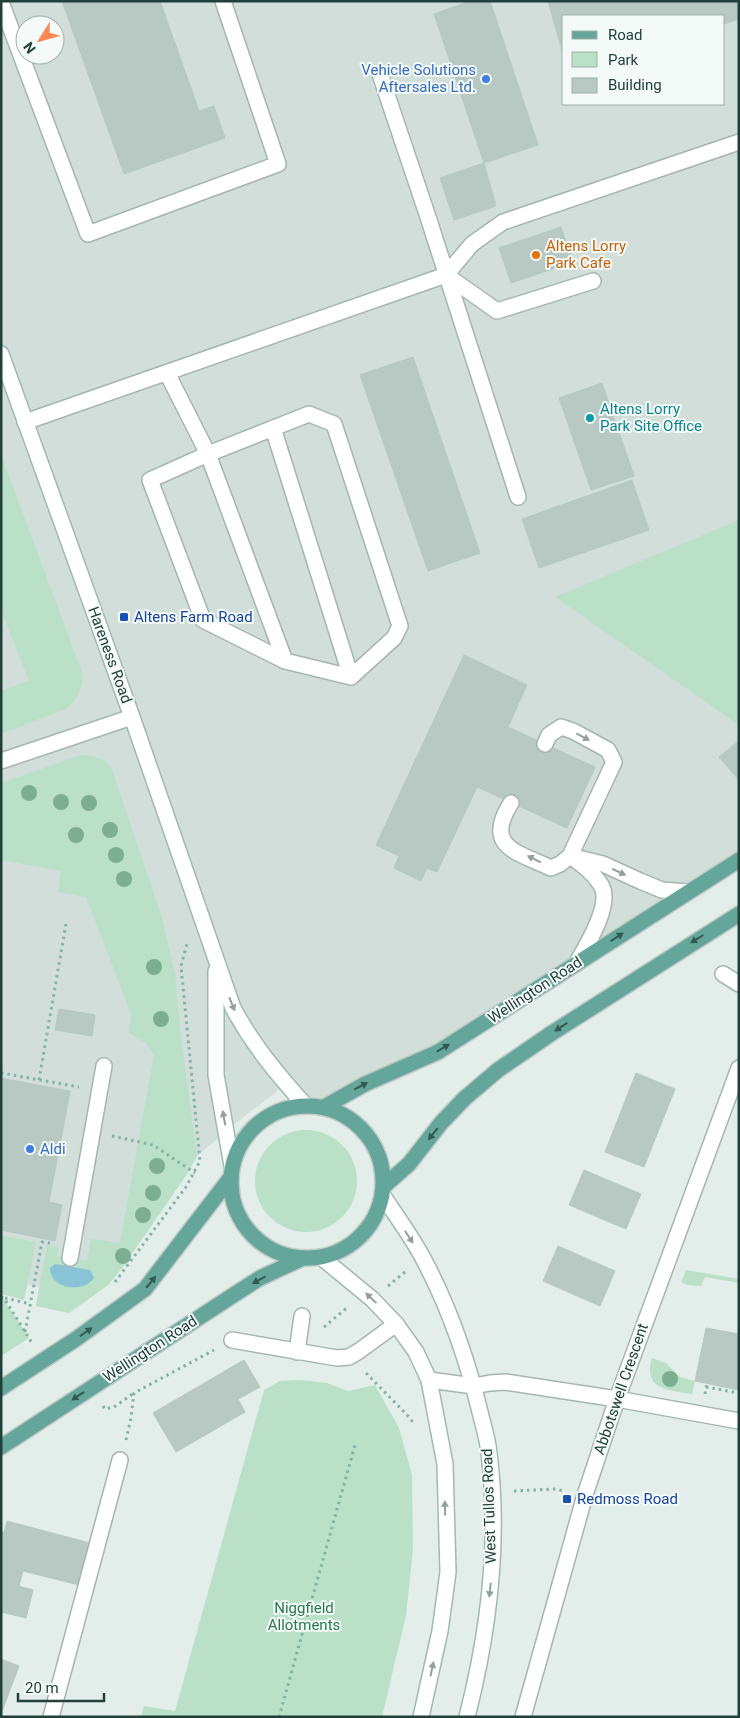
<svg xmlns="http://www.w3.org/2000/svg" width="740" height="1718" font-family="Roboto,sans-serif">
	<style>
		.built { fill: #d1ded9; fill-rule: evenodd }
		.green { fill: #bae0c7 }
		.water { fill: #88c4d6 }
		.building { fill: #b8c9c3; stroke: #b5c8c1 }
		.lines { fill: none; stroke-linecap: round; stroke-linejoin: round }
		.service-casing { stroke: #a5b6b2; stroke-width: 18 }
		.minor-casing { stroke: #a5b6b2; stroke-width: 18 }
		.tertiary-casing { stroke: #a5b6b2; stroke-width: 18 }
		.secondary-casing { stroke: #a0bab3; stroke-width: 18 }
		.primary-casing { stroke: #c1cac8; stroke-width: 18 }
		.path { stroke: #81b3a7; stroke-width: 3; stroke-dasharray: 2.5 4; stroke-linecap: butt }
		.service { stroke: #fff; stroke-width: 15 }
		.minor { stroke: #fff; stroke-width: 15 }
		.tertiary { stroke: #fff; stroke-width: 15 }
		.secondary { stroke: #fff; stroke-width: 15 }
		.primary { stroke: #65a69a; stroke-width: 15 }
		.tree { fill: #7cae94 }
		.oneway { fill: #90a09c }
		.oneway2 { fill: #325a52 }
		.shop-dot { fill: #3f7fe0; stroke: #f4faf7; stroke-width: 2 }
		.food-dot { fill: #e8710a; stroke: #f4faf7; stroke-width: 2 }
		.culture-dot { fill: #0f9aa8; stroke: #f4faf7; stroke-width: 2 }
		.transit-dot { fill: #1a4fb4; stroke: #f4faf7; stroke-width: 2 }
		.labels { text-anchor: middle; stroke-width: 4; stroke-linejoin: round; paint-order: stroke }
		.shop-label { font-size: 15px; fill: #366cbe; stroke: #f4faf7; text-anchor: end }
		.food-label { font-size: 15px; fill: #c56008; stroke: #f4faf7; text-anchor: start }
		.culture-label { font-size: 15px; fill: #0d838f; stroke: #f4faf7; text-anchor: start }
		.transit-label { font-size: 15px; fill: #164399; stroke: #f4faf7; text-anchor: start }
		.street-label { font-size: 15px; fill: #21403a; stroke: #f4faf7 }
		.park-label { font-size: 15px; fill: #287a4e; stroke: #f4faf7 }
	</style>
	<rect width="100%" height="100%" fill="#e3eeea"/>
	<path class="built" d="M1,1H739V860L477,1028L324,1107L305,1105L284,1086L246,1115L197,1156L187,1174L122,1268L108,1285L69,1313L36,1306L39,1287L1,1280ZM564,16H724V104H564ZM25,25H55V55H25Z"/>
	<path class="green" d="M1,455L83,675L82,685L77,697L67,708L1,734V691L29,680L1,610Z
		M739,520V725L555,597Z
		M88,755L105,761L111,767L162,918L175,974L180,1029L197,1156L187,1174L122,1268L108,1285L69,1313L36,1306L47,1245L58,1248L57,1256L87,1261L91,1239L120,1243L154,1055L146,1043L129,1033L131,1014L86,897L58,892L61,871L1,860V783L78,756Z
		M255 1181a51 51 0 1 1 102 0a51 51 0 1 1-102 0Z
		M1,1235L36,1242L24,1300L1,1294Z
		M686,1270L739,1279V1283L705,1277L701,1286L687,1285L681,1282Z
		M1,1295L29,1338L1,1356Z
		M652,1358L666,1363L680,1377L695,1381L692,1394C669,1390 642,1390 652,1358Z
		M302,1380L327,1383L348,1391L375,1385L399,1428L412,1475L413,1549L406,1616L382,1717H141L144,1706L175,1711L264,1390L280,1381Z"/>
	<path class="water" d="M55,1264L90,1270L94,1278C84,1293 50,1290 50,1268Z"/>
	<path class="building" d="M62,1H160L199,111L214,106L225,138L124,174Z
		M471,1H490L538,145L484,163L434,14Z
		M548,1H739V19L724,24V16H564V57Z
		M484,163L496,206L454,220L440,178Z
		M561,227L573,262L511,283L499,248Z
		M413,357L480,553L428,571L360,375Z
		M602,383L634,476L591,490L559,398Z
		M632,480L649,530L539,568L522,519Z
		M464,655L527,685L508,727L595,767L567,828L477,787L437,872L427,868L421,881L394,868L399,856L376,845Z
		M739,741V780L719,757Z
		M59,1009L95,1015L92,1036L55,1030Z
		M636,1073L675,1089L644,1167L605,1152Z
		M1,1078L37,1085L35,1097L1,1090Z
		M37,1085L70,1091L49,1202L62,1205L55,1241L1,1230V1090L35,1097Z
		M584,1170L641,1194L626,1229L569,1205Z
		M558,1246L615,1271L600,1306L543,1281Z
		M706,1328L739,1334V1390L695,1381Z
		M244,1360L260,1387L238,1399L245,1412L176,1452L153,1413Z
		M7,1521L90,1543L79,1585L23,1571L19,1586L33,1590L26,1618L1,1612V1532L4,1533Z
		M1,1659L19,1666L1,1714Z"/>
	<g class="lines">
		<g class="service-casing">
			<path id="service" d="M1,2L88,234L278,164L223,1
				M380,74L428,217L518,497
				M593,281L497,311L446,275L472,244L503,222L739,142
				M167,373L208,454L150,480L203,620L285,661L351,677L394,638L400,626L334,424L309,414L208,454L285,661
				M273,428L351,677
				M545,744L549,735L561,727L573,731L608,750L614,762L570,856L603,864L640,881L662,890L687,892
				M511,803C483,847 517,852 551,868L560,864L570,856C581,864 593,872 601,885C613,904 586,947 576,964
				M70,1258L104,1066
				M51,1717L120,1460"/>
		</g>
		<g class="minor-casing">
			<path id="minor" d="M25,422L446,275
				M1,761L132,717
				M723,974L739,984
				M739,1068L617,1399L739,1421
				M232,1340L337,1358L349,1357L359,1351L396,1324
				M297,1352L302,1316"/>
		</g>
		<g class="tertiary-casing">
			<path id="tertiary" d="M429,1380L474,1386L490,1383L505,1382L617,1399L585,1495L523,1717"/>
		</g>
		<g class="secondary-casing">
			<path id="secondary" d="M1,354L132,717L233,1008C253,1045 277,1074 305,1105
				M216,971V1075L232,1166
				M383,1196C397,1217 412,1237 424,1260C450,1309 468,1362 481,1416C484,1428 488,1441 489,1453C500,1542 489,1631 467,1717
				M321,1257L372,1299L396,1324L416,1352L429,1380L445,1464L448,1572L440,1631L421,1717"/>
		</g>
		<g class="primary-casing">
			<path id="primary" d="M231 1182a76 76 0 1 1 152 0a76 76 0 1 1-152 0Z
				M324,1107L365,1084L438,1052L739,860
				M384,1186L409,1164L441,1123L465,1098L498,1070L552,1033L739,914
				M1,1388L76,1339L145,1289L231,1177
				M1,1447L232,1296L260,1278L303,1258"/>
		</g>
		<path class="path" d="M1,1073L79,1087
			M39,1080L66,924
			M112,1136L153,1145L195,1173
			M115,1282L186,1187L200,1161L181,966L187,944
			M388,1286L405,1272
			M1,1297L4,1298L32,1343
			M5,1298L30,1304
			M324,1327L348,1307
			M25,1332L42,1242L50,1243
			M366,1373L411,1419L413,1423
			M706,1387L739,1393
			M705,1394L707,1383
			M103,1406L105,1409L114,1407L134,1393
			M126,1440L131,1418L134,1393L214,1350
			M514,1491L554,1489L564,1491
			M279,1717L355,1445"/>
		<use href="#service" class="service"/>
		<use href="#minor" class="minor"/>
		<use href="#tertiary" class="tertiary"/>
		<use href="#secondary" class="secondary"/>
		<use href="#primary" class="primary"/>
	</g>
	<g class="tree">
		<circle cx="29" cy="793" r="8"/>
		<circle cx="61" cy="802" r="8"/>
		<circle cx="89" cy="803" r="8"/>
		<circle cx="110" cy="830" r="8"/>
		<circle cx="76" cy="835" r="8"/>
		<circle cx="116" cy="855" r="8"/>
		<circle cx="124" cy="879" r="8"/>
		<circle cx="154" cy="967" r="8"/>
		<circle cx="161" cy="1019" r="8"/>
		<circle cx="157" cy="1166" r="8"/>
		<circle cx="153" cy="1193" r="8"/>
		<circle cx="143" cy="1215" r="8"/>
		<circle cx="123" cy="1256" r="8"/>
		<circle cx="670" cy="1379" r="8"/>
	</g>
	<defs><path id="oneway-solid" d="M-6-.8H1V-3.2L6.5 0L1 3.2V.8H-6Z" transform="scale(1.25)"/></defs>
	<g class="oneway">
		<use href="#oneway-solid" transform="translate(583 737) rotate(28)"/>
		<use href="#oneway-solid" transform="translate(534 859) rotate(-154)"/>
		<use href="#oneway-solid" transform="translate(619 872) rotate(25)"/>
		<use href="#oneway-solid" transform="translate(232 1004) rotate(68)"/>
		<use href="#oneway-solid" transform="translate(224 1118) rotate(-100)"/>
		<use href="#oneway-solid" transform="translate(409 1237) rotate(57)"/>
		<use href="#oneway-solid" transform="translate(371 1298) rotate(-137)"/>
		<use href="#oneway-solid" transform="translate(445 1508) rotate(-91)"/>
		<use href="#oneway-solid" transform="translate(490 1590) rotate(96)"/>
		<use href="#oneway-solid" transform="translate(432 1669) rotate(-78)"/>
	</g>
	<g class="oneway2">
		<use href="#oneway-solid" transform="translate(617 937) rotate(-33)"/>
		<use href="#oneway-solid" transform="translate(697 939) rotate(148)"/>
		<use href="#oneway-solid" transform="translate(561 1027) rotate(147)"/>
		<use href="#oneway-solid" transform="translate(443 1048) rotate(-30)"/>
		<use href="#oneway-solid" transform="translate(361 1086) rotate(-27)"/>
		<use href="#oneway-solid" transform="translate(433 1134) rotate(129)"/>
		<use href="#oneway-solid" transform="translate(259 1280) rotate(151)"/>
		<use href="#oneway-solid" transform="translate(151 1282) rotate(-50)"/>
		<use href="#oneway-solid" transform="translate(86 1332) rotate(-35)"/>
		<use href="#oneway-solid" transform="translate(78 1396) rotate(146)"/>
	</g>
	<g class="shop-dot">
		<circle cx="486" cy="79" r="5"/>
		<circle cx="30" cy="1149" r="5"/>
	</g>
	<circle class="food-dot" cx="536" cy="255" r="5"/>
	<circle class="culture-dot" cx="590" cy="418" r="5"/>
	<g class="transit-dot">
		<rect x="119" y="612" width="10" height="10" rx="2.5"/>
		<rect x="562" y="1494" width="10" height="10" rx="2.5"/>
	</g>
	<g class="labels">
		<g class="shop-label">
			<text x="476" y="75">Vehicle Solutions<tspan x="476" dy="17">Aftersales Ltd.</tspan></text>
			<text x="40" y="1154" text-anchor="start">Aldi</text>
		</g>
		<g class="food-label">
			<text x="546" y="251">Altens Lorry<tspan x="546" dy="17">Park Cafe</tspan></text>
		</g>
		<g class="culture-label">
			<text x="600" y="414">Altens Lorry<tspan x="600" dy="17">Park Site Office</tspan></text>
		</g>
		<g class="transit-label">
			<text x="134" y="622">Altens Farm Road</text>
			<text x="577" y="1504">Redmoss Road</text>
		</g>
		<g class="street-label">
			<text transform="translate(110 655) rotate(70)" y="5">Hareness Road</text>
			<text transform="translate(535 990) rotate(-33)" y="5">Wellington Road</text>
			<text transform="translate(150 1349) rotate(-33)" y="5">Wellington Road</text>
			<text transform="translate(621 1389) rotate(-71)" y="5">Abbotswell Crescent</text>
			<text transform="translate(489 1506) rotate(-92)" y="5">West Tullos Road</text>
		</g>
		<g class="park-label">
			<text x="304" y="1613">Niggfield<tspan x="304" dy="17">Allotments</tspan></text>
		</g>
	</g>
	<rect width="740" height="1718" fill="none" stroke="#21403a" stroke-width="5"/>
	<rect x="562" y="15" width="162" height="90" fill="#f4faf7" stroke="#a0b0ab"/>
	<rect x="572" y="31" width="25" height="8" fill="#65a69a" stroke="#a0b0ab"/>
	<text x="608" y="40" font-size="15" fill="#21403a">Road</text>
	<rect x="572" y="52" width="25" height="15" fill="#bae0c7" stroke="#a0b0ab"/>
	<text x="608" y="65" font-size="15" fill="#21403a">Park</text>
	<rect x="572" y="78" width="25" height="15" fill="#b8c9c3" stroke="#a0b0ab"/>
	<text x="608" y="90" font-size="15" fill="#21403a">Building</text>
	<g transform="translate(40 40) rotate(233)"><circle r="24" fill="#f4faf7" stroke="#a0b0ab"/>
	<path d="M0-4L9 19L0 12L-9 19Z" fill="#fb8854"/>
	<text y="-8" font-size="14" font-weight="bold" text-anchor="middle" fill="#21403a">N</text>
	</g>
	<path d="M18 1693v8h86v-8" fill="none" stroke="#21403a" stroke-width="2.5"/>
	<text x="25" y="1693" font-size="15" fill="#21403a" stroke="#f4faf7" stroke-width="4" paint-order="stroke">20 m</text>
</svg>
